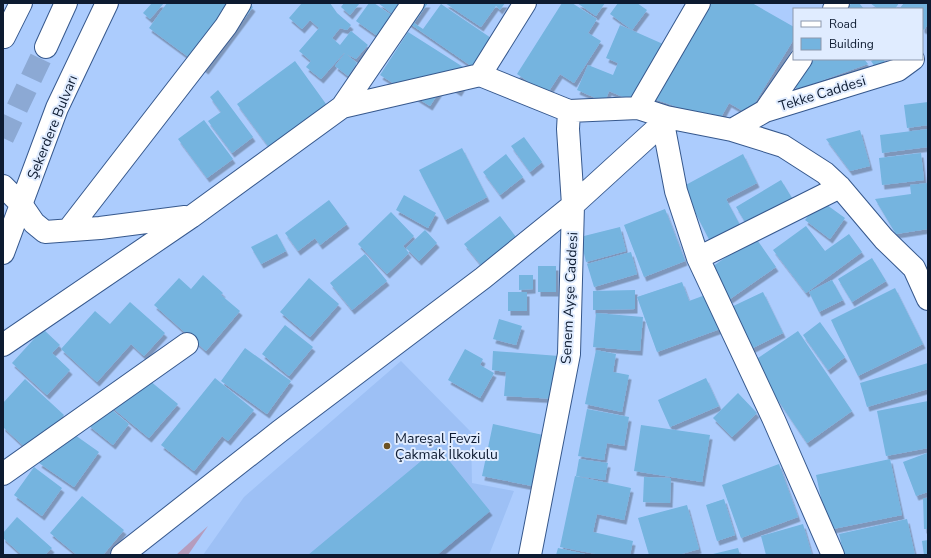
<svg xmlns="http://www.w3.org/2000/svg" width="931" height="558" font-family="'Nunito Sans',sans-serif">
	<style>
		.built { fill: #9dc0f5 }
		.green { fill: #b69cbd }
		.building { fill: #74b4df; filter: url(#shadow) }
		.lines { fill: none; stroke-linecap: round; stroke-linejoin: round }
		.major-tunnel { stroke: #8ca9d4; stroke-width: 22; stroke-dasharray: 22 11; stroke-linecap: butt }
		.minor-casing { stroke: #36588d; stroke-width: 24 }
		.major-casing { stroke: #36588d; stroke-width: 24 }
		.minor { stroke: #fff; stroke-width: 22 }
		.major { stroke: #fff; stroke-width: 22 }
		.poi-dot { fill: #6c5123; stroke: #e0ecff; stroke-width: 1.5 }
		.labels { text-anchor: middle; stroke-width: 4; stroke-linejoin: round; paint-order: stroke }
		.street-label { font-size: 14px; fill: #0d1b31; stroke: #e0ecff }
		.poi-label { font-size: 14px; fill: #0d1b31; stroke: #e0ecff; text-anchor: start }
	</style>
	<defs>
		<filter id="shadow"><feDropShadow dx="2.5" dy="4.5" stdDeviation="0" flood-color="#0004"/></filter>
	</defs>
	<rect width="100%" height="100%" fill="#acccfd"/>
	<path class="built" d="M401,361L471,432L472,483L514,491L489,555H203L244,497Z"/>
	<path class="green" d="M208,526L188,555H176Z"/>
	<path class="building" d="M152,3H164L150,19L143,13Z
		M167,3H248L253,7L206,70L149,28Z
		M302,3H330L337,13L351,25L347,30L340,28L332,38L340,45L351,31L368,45L356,59L344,53L321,79L306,67L311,61L299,51L319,28L310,20L302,29L289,18Z
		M344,3H360L350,15L341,7Z
		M369,3H374L397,19L383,40L356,21Z
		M378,3H411L399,19Z
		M414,3H428L414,23L423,29L441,4L494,40L474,68L403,19Z
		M445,3H505L500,10L496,6L481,27Z
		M562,3H572L597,19L588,33L601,41L574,83L560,74L547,94L517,74Z
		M577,3H605L596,16Z
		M618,3H637L647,10L632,30L610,14Z
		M707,3H752L794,27V39L748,114L729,103L719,121L651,98Z
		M852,3H859L864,9H845Z
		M870,3H899L895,9H878Z
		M904,3H928V24L924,30L922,28V9H899Z
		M620,25L663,44L637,103L609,91L605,102L577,90L588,65L613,75L618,63L606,58Z
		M408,32L471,72L459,92L445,83L430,106L380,75Z
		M345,53L357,63L348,76L335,66Z
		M807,59H864L868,64L798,89L791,81Z
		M875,59H883L887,65L878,71L871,61Z
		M295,61L331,111L274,154L237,104Z
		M218,90L253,137L232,153L208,121L221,112L210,97Z
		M928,102V125L907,128L904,105Z
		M204,120L233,159L207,178L178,139Z
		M928,129V147L882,153L880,135Z
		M860,130L870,166L850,171L826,139Z
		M524,137L542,162L530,172L511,146Z
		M462,148L487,197L445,220L419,170Z
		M921,153L924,180L882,185L879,158Z
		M506,154L523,177L500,195L483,172Z
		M743,154L757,183L726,199L741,227L711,243L682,187Z
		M781,180L795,203L750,230L736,207Z
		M928,183V229L896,234L875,199L911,194L910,185Z
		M404,195L436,213L428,228L396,210Z
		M329,200L347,224L320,245L315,238L298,251L285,233Z
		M820,200L845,218L830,239L805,220Z
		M665,209L685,261L644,277L624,225Z
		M391,212L414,236L403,246L409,253L387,274L358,244Z
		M500,216L516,237L481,265L464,244Z
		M806,226L825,251L849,234L862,252L806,293L773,250Z
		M620,227L626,251L586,262L580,237Z
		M425,230L437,243L419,261L406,248Z
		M277,234L286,251L261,264L251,247Z
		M755,237L776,267L730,299L709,269Z
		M631,252L637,274L594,287L587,264Z
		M365,254L387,281L352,310L330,283Z
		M872,258L886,281L852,302L838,279Z
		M538,266H556V292H538Z
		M203,275L223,293L221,295L240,311L206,351L154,305L179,278L191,289Z
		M519,275H533V289L519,290Z
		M309,278L339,304L310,337L280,312Z
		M832,280L843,300L819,312L809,292Z
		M682,282L689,301L708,294L720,329L657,352L637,297Z
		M895,288L923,344L858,376L831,320Z
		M635,290V309L593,310V291Z
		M508,292H527V311H508Z
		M763,292L783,333L747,351L727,309Z
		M130,302L165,333L144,356L131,344L97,382L61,349L95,311L110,324Z
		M596,313L643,317L640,351L593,347Z
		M499,319L522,326L516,345L493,339Z
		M820,322L845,357L828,370L803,335Z
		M285,325L313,347L289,376L262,354Z
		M43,329L60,345L52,353L70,370L47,395L12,363Z
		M798,331L852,411L807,443L752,362Z
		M245,348L291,381L267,414L221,381Z
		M465,349L483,359L480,365L494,373L480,398L448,380Z
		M596,350L616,354L613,372L629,375L622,412L585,404Z
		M493,351L559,356L556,399L504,396L506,372L492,370Z
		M928,363V389L867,407L860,383Z
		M138,371L178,404L149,438L109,405Z
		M215,378L254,410L228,441L222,436L194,471L161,445Z
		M706,378L719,406L670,427L658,400Z
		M25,379L64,415L30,452L3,427V403Z
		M738,393L757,413L732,437L713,418Z
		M928,401V448L886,456L877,411Z
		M105,404L129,424L113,445L88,425Z
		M587,409L629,417L624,446L607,443L604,460L578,456Z
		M493,424L543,435L532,486L482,476Z
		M641,425L710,435L702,482L634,471Z
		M65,428L99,452L74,487L39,463Z
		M438,447L490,511L437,555H308Z
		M927,453L928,492L916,496L903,462Z
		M579,459L608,463L605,480L576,476Z
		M890,459L902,515L828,530L816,475Z
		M779,464L798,517L741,538L722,485Z
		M34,467L62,488L42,516L14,495Z
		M575,476L631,488L624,520L597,514L593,532L633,541L630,555H601L560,547Z
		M644,477L671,478L670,503L643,502Z
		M82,496L124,530L103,555H77L50,533Z
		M923,498H928V529H924Z
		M724,499L735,535L717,541L706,505Z
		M687,505L699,549L678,555H649L638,518Z
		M17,517L52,548L45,555H22L3,538V533Z
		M907,519L915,555H844L839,534Z
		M803,524L812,555H766L761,536Z
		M928,540V555H924L922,541Z
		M558,548L585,554V555H556Z
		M738,548L740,555H713V554Z"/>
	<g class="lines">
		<path class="major-tunnel" d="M3,138L46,47"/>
		<g class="minor-casing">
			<path id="minor" d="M834,9L838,3
				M480,75L525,3
				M342,107L413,3
				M638,108L699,3
				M765,111L801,59
				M663,123L676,191L698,258L774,420L833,555
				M732,130L765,111L898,70L913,59
				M21,204L34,223L45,232L100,228L185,217
				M69,229L226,26L240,3
				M698,258L840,187
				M3,345L191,217L342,107L480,75L569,111L638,108L666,117L732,130L783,146L825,173L840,187L884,239L914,268L928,299
				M3,474L187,344
				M122,555L280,431L483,278L573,205L663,123L666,117
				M530,555L569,354L573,205L568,129L569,111"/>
		</g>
		<g class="major-casing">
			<path id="major" d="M4,37L21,3
				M46,47L66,3
				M3,186L21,204
				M3,253L57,108L107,3"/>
		</g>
		<use href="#minor" class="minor"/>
		<use href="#major" class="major"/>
	</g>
	<circle class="poi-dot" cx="387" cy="446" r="4"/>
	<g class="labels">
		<g class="street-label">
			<text transform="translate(822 93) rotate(-17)" y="5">Tekke Caddesi</text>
			<text transform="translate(52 127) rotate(-68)" y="5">Şekerdere Bulvarı</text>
			<text transform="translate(569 298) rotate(-87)" y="5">Senem Ayşe Caddesi</text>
		</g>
		<g class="poi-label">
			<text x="395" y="443">Mareşal Fevzi<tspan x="395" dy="16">Çakmak İlkokulu</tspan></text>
		</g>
	</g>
	<rect width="931" height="558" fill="none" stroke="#0d1b31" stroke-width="8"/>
	<rect x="793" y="8" width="130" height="52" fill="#e0ecff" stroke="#8c98ad"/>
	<rect x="801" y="21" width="20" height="6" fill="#ffffff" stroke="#8c98ad"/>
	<text x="829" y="28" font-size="12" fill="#0d1b31">Road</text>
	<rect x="801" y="38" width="20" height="12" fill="#74b4df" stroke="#8c98ad"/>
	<text x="829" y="48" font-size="12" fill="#0d1b31">Building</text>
</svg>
